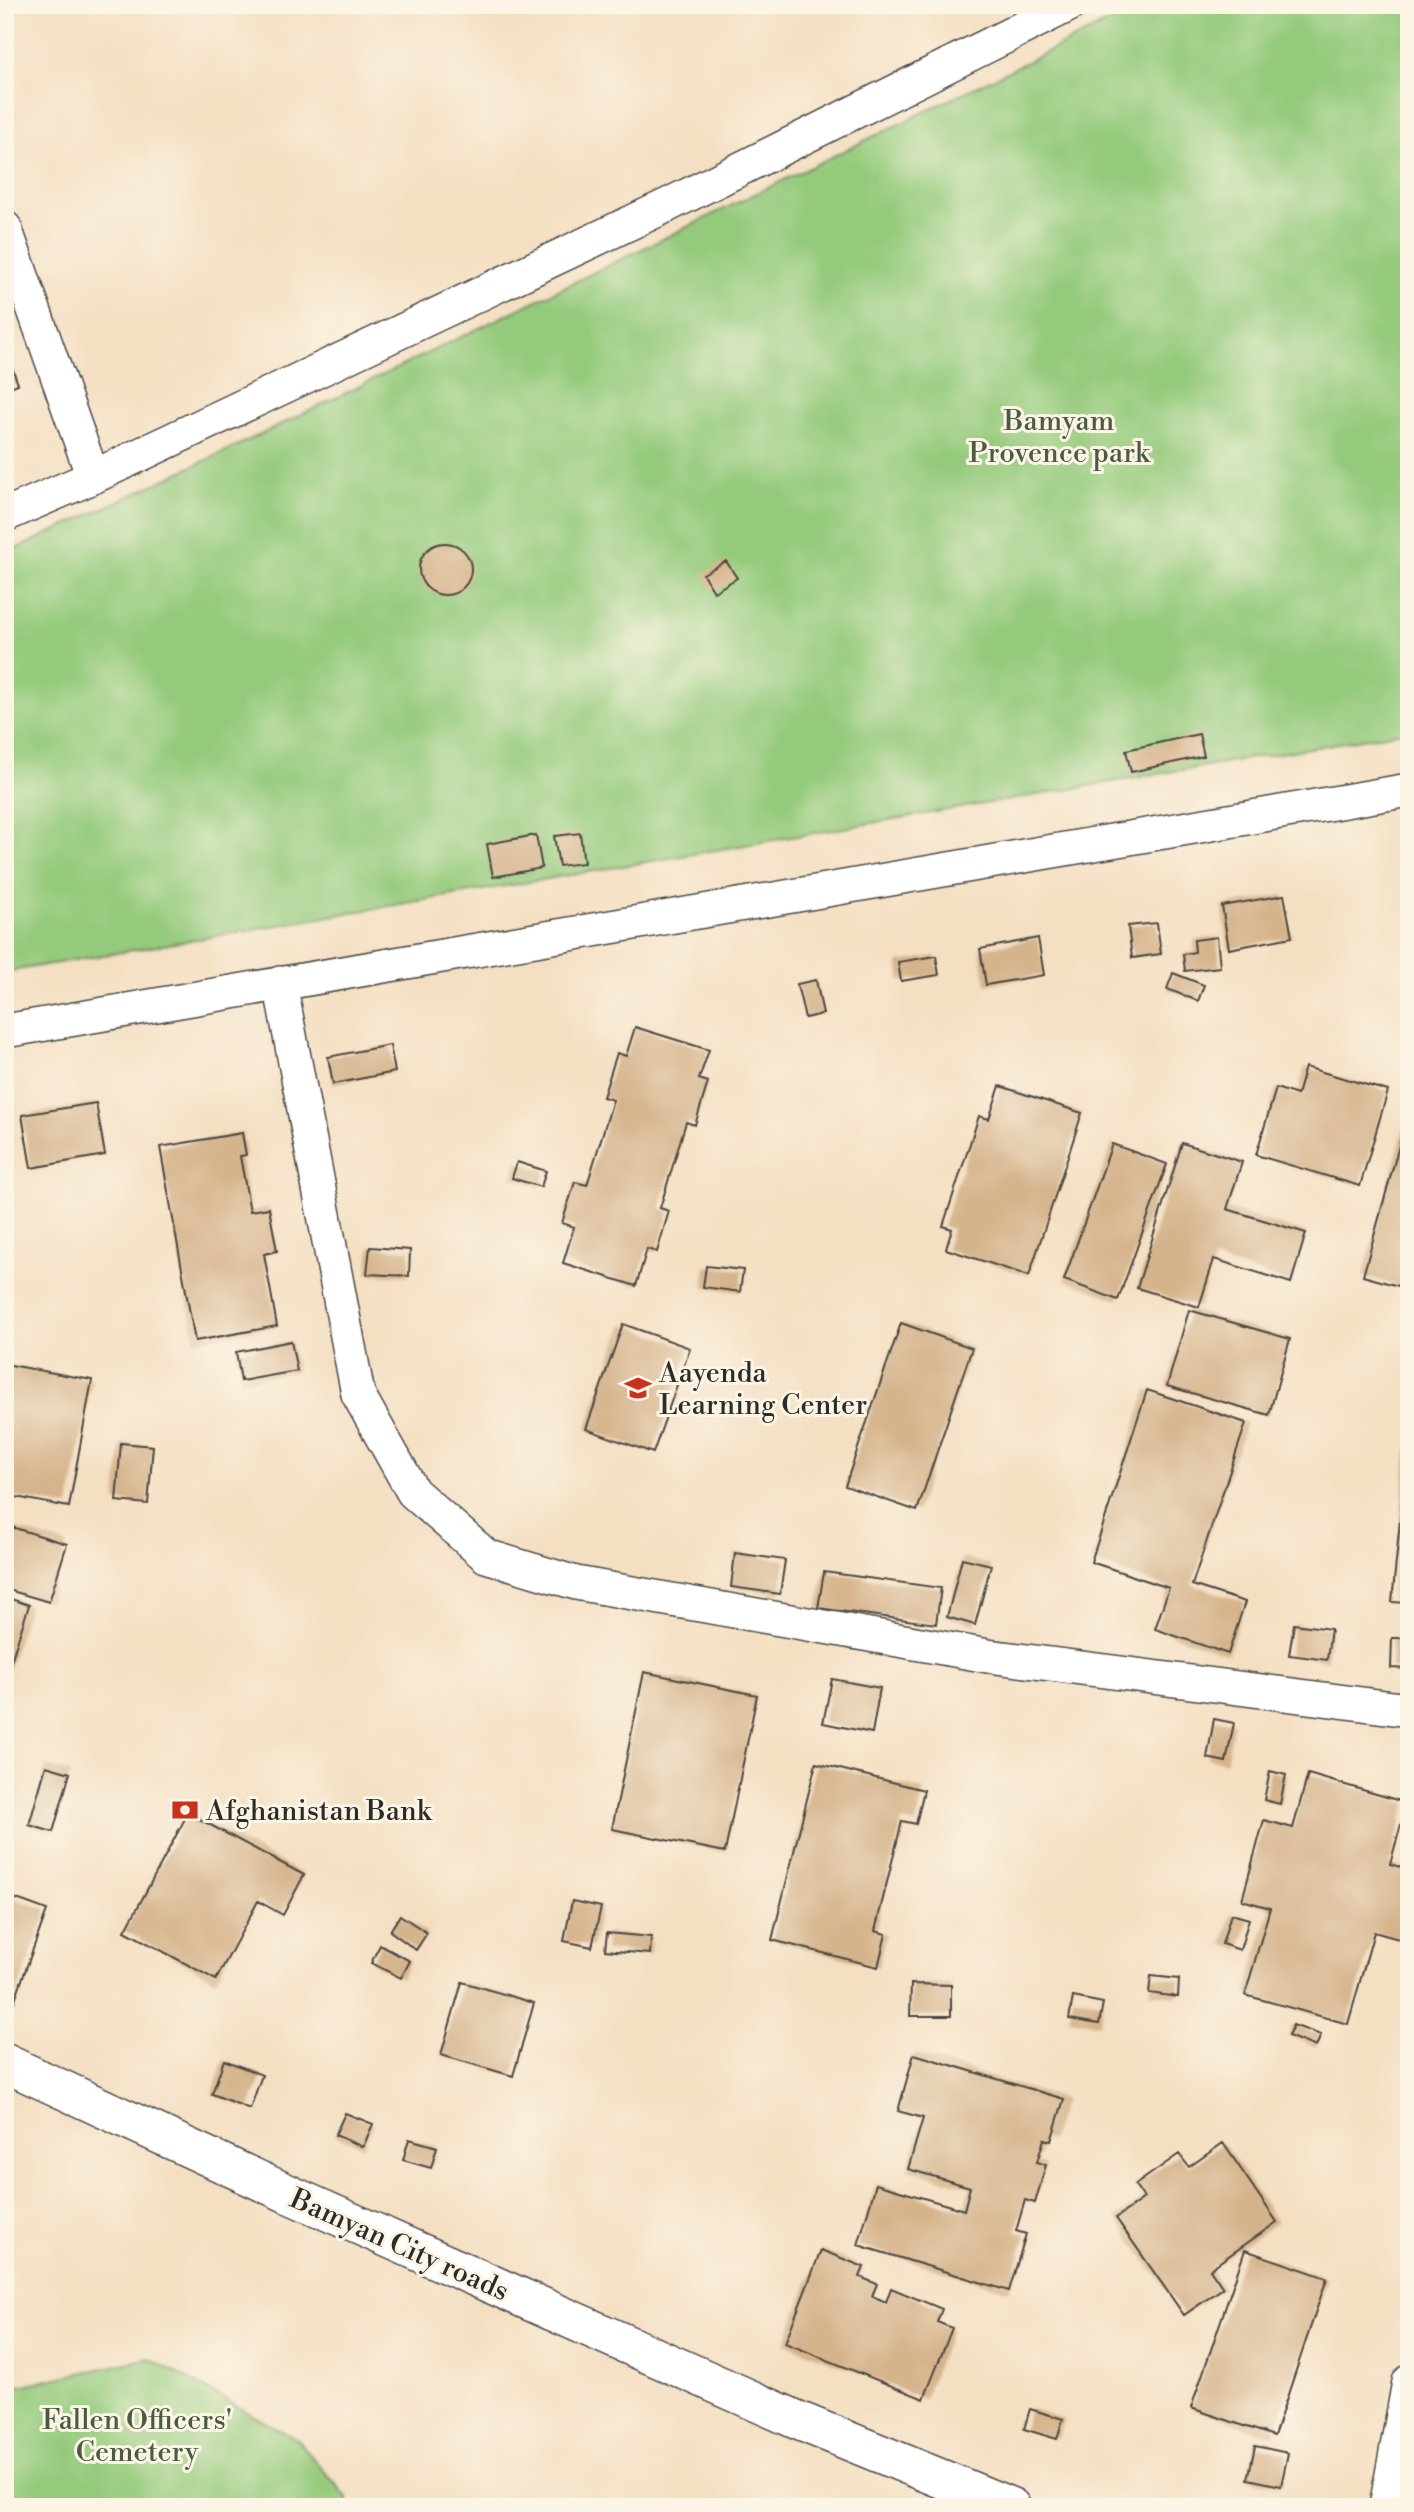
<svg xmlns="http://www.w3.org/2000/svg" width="1414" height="2512" font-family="'Libre Bodoni',serif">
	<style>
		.green { fill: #94ca7c; stroke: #607a54; stroke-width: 2 }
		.building { fill: #d5b38b }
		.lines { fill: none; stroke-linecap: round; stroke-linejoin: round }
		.minor-casing { stroke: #494642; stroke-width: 36 }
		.tertiary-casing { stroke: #494642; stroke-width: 41 }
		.minor { stroke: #fff; stroke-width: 33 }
		.tertiary { stroke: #fff; stroke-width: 38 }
		.labels { text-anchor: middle; stroke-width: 6; stroke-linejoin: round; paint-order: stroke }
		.park-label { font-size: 28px; fill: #4a5b43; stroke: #fcf5e5 }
		.poi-label { font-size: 28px; fill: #2b2b2b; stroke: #fcf5e5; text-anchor: start }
		.street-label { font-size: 28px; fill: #2b2b2b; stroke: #fcf5e5 }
	</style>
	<rect width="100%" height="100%" fill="#fcf5e5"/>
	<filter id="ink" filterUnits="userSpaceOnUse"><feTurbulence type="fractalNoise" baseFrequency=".0143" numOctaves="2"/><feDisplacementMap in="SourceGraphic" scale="14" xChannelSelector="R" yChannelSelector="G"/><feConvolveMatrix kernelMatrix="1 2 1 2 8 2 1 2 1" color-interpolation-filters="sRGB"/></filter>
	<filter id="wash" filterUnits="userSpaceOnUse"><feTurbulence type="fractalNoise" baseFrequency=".00686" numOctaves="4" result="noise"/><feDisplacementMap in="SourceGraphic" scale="28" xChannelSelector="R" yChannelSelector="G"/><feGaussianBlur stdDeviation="1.57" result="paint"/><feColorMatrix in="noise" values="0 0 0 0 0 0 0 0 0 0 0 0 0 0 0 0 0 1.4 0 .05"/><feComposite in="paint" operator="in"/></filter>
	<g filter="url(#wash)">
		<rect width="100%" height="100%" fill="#f4dfc2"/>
		<path class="green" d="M1144,5H1409V731L5,972V554L247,441Z
			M150,2358L296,2439L347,2497L349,2507H5V2389Z"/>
		<g id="blocks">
			<path class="building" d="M5,348L18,384L5,389Z
				M419 569a26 26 0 1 1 52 0a26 26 0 1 1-52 0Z
				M726,561L737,578L714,592L703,574Z
				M1199,734L1204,756L1131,772L1126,750Z
				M580,833L584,863L559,866L554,836Z
				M536,835L542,868L493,877L487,844Z
				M1284,895L1292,937L1229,949L1222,906Z
				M1157,923L1161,954L1132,958L1128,926Z
				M1217,937L1220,967L1185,971L1183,954L1195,952L1194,940Z
				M1038,938L1044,975L986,985L980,949Z
				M936,956L939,975L901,981L898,962Z
				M1173,973L1204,985L1198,1001L1167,989Z
				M816,980L823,1014L805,1018L797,984Z
				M635,1027L709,1050L699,1079L708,1082L695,1125L686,1122L660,1208L669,1211L657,1252L647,1249L636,1286L563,1263L574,1227L562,1223L575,1182L587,1185L613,1100L603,1097L617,1053L626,1056Z
				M390,1045L395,1072L333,1084L328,1057Z
				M1305,1067L1388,1091L1360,1186L1256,1155L1276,1088L1297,1095Z
				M1000,1086L1082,1113L1029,1276L946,1249L952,1229L943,1226L979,1116L989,1119Z
				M96,1103L105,1155L31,1168L22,1115Z
				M1408,1113H1409V1289L1363,1276Z
				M242,1133L246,1155L240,1156L250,1211L269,1208L277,1251L264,1254L277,1326L195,1341L160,1147Z
				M1182,1143L1242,1162L1227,1209L1306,1233L1291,1283L1214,1259L1199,1307L1137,1288Z
				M1112,1144L1167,1164L1118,1300L1064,1280Z
				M517,1162L546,1171L541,1187L512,1178Z
				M370,1247L410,1250L409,1276L367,1274Z
				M706,1266L743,1270L740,1292L703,1287Z
				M1189,1310L1290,1339L1269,1415L1167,1386Z
				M901,1323L972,1348L917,1511L845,1486Z
				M623,1324L690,1348L653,1453L586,1429Z
				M291,1341L297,1371L241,1381L236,1352Z
				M5,1364L92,1380L69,1507L5,1495Z
				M1147,1390L1246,1423L1192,1585L1245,1602L1228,1654L1155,1629L1169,1588L1091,1562Z
				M121,1443L153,1446L148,1504L116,1501Z
				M1407,1449H1409V1603L1392,1602Z
				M5,1525L67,1544L49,1602L5,1589Z
				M735,1553L785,1560L780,1594L731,1587Z
				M962,1558L991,1565L975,1625L947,1617Z
				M824,1572L941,1588L936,1624L818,1608Z
				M5,1597L29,1605L6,1677H5Z
				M1294,1624L1331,1629L1327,1660L1289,1655Z
				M1392,1638H1409V1669L1391,1668Z
				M644,1672L757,1695L725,1852L612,1829Z
				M832,1679L880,1688L872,1733L823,1723Z
				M1214,1719L1234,1723L1226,1762L1207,1758Z
				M816,1763L924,1790L916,1824L902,1821L875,1931L886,1934L878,1967L772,1940Z
				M46,1766L70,1773L53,1832L29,1825Z
				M1270,1771L1286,1775L1280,1804L1264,1800Z
				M1308,1774L1407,1803L1390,1864L1409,1869V1942L1374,1932L1348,2024L1245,1995L1270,1908L1242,1900L1264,1820L1293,1828Z
				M188,1813L304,1875L283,1915L258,1901L216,1980L125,1931Z
				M14,1898L47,1910L14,2002L5,1999V1923Z
				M572,1901L601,1907L592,1947L564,1941Z
				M1231,1914L1249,1919L1240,1950L1222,1944Z
				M400,1915L427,1933L416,1950L390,1931Z
				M607,1933L651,1937L650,1954L605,1950Z
				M380,1945L410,1961L401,1978L371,1963Z
				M1151,1976L1179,1979L1178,1997L1149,1993Z
				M462,1982L534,2003L513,2076L441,2055Z
				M911,1984L951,1985V2016H910Z
				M1073,1997L1103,2003L1099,2024L1069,2019Z
				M1293,2025L1321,2035L1316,2047L1288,2036Z
				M914,2054L1064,2099L1051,2141L1044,2139L1037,2162L1046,2165L1035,2203L1025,2200L1016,2231L1026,2234L1009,2291L858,2245L876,2184L964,2210L970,2187L908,2169L923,2118L898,2111Z
				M224,2060L262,2075L250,2109L212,2094Z
				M345,2113L373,2124L363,2147L335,2135Z
				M409,2139L437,2147L431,2168L403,2160Z
				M1223,2143L1277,2222L1210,2269L1223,2288L1184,2315L1116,2218L1144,2198L1135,2185L1179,2154L1189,2167Z
				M821,2250L864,2267L860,2277L877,2284L872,2296L886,2302L891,2288L942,2309L937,2322L952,2328L924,2399L785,2343Z
				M1245,2250L1327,2278L1274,2436L1191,2408Z
				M1030,2409L1063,2419L1057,2439L1024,2429Z
				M1255,2446L1288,2453L1281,2486L1248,2479Z"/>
		</g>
	</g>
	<g filter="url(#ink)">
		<use href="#blocks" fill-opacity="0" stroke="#494642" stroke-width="2"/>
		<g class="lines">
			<g class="minor-casing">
				<path id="minor" d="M5,228L93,477
					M5,515L93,477L668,205L1069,5
					M280,983L358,1394L413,1492L486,1556L576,1583L988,1656L1409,1710
					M5,1031L1409,790
					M1386,2507L1409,2382"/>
			</g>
			<g class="tertiary-casing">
				<path id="tertiary" d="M5,2063L293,2196L797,2420L1011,2507"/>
			</g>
			<use href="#minor" class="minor"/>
			<use href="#tertiary" class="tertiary"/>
		</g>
	</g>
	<defs>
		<g id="school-bare" transform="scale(2.1)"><path d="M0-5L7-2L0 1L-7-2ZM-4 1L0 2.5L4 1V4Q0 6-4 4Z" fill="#c8321e" stroke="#fcf5e5" stroke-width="2.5" paint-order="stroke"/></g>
		<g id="bank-bare" transform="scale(2.1)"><path d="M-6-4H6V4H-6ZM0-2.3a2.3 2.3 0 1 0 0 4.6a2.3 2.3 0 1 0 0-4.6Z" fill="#c8321e" stroke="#fcf5e5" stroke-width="2.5" paint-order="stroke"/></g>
	</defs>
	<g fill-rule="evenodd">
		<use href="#school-bare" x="638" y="1388"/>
		<use href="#bank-bare" x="185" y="1810"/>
	</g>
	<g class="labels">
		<g class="park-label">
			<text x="1059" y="430">Bamyam<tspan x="1059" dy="32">Provence park</tspan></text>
			<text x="137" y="2429">Fallen Officers'<tspan x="137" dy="32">Cemetery</tspan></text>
		</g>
		<g class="poi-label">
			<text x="659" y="1382">Aayenda<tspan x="659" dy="32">Learning Center</tspan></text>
			<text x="206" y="1820">Afghanistan Bank</text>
		</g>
		<g class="street-label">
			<text transform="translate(400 2244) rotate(24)" y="10">Bamyan City roads</text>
		</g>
	</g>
	<rect width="1414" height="2512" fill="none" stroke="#fcf5e5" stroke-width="28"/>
</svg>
